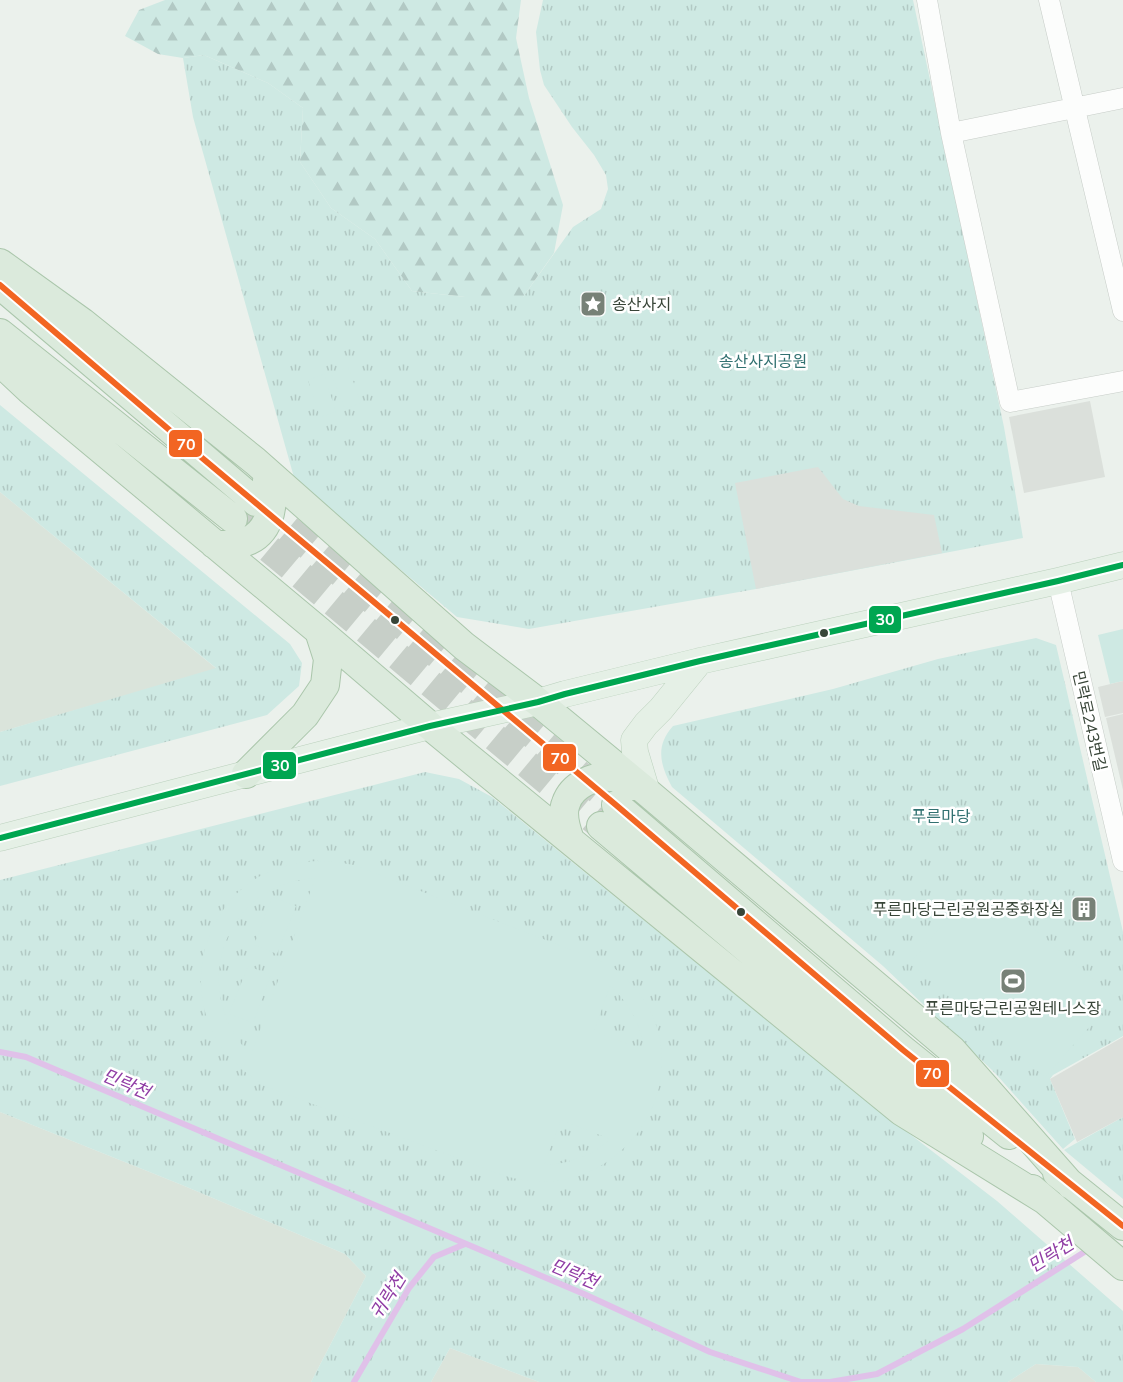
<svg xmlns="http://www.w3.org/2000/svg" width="1123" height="1382" font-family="Mulish,'Noto Sans KR',sans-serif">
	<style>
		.residential { fill: #dae4db }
		.grass { fill: url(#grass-tufts) }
		.forest { fill: url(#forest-firs) }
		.pitch { fill: #cee9e3; fill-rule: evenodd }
		.parking { fill: #dbe0db }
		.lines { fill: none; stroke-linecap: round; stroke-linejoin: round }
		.stream { stroke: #e0c1e9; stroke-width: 6 }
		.highway-tunnel { stroke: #c7cfc8; stroke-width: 28; stroke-dasharray: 28 14; stroke-linecap: butt }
		.minor-casing { stroke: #c7cdc8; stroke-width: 21 }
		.major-casing { stroke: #bbd1bd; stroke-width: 27 }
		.highway-casing { stroke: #aac6ab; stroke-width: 30 }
		.minor { stroke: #fcfdfc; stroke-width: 20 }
		.major { stroke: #e5f0e6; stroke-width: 26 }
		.highway { stroke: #dbeadc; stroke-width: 28 }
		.bus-1-casing { stroke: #fff; stroke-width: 10 }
		.bus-2-casing { stroke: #fff; stroke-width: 10 }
		.bus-1 { stroke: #f26522; stroke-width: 6 }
		.bus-2 { stroke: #00a651; stroke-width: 6 }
		.bus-dot { fill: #384538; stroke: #fff; stroke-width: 2 }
		.labels { text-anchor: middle; stroke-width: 5; stroke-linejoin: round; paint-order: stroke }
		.poi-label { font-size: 16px; fill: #384538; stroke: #fff; text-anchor: start }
		.park-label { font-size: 16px; fill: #327171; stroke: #fff }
		.street-label { font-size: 16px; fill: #384538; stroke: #fff }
		.water-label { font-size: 18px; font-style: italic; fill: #903da5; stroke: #fff }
		.line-badge { stroke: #fff; stroke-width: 2 }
		.badge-label { font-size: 16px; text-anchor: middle; font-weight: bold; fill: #fff }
	</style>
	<defs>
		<pattern id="grass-tufts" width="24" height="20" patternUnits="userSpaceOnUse" patternTransform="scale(1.5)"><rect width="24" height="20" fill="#cee9e3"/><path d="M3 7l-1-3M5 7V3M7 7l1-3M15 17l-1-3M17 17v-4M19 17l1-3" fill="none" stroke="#b2c9c4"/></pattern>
		<pattern id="forest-firs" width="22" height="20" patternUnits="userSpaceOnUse" patternTransform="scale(1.5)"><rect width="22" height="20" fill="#cee9e3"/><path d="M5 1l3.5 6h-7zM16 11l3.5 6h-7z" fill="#b2c9c4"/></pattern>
	</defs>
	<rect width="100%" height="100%" fill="#ebf1ec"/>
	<path class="residential" d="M0,492L217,669L0,732Z
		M0,1112L182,1185L345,1254L366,1276L311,1382H0Z
		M450,1348L539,1382H431Z
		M1036,1364L1078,1367L1096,1382H1008Z"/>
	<path class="grass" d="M543,0H913L1004,427L1023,538L756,589L529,629L457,617L295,481L193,117L183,58L204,55L268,83L303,108L300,162L331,208L375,239L412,291L465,297H523L573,227L601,209L608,189L606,175L594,155L572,127L544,85L540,70L536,32Z
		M0,405L290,644L302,663L299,686L267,715L0,786V732L216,668L0,492Z
		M1036,638L1056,645L1123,932V1036L1053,1075L1050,1079L1075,1139L1063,1149L995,1073L883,966L672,787C660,765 655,746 673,726L833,689L938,659Z
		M425,772L459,779L492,797L863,1098L997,1201L1123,1311V1382H1096L1078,1367L1036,1364L1008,1382H539L450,1348L431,1382H311L366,1276L345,1254L182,1185L0,1112V880Z
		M1123,1117V1199L1064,1150Z"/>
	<path class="forest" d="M165,0H521L516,38L529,98L563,205L554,253L523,297H465L412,291L375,239L331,208L300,162L303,108L268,83L204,55L183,58L158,54L125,36L139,10Z"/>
	<path class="pitch" d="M348,367L361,403L345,409L331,373Z
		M324,374L336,412L320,417L308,380Z
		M1123,629V681L1110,684L1098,635Z
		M317,861L336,862L354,865L610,965C625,976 637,989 647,1005C692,1084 630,1182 541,1182C529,1182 517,1179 505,1176L267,1087C246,1074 230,1061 217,1040C183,984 205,904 264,874C281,866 298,862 317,861ZM315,878V879L251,1055C187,991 224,883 315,878ZM610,986C628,1001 642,1026 644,1050L594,1031ZM561,1120L610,1139H611C592,1156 569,1164 544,1165Z
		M979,882L1115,998L1045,1077L910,963Z
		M272,897L296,906L277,954L254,945Z
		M248,966L271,975L253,1023L229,1014Z"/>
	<path class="parking" d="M1090,401L1105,477L1024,493L1009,417Z
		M818,467L843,499L859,506L934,515L942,553L756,589L735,483Z
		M1123,681V713L1105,717L1098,687Z
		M1123,714V790L1106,718Z
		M1123,1037V1117L1077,1142L1050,1079Z"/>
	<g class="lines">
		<path class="stream" d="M0,1052L26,1057L584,1294L710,1352L801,1382H830L877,1374L963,1329L1089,1249
			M354,1382L409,1288L434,1257L465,1244"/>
		<path class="highway-tunnel" d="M256,502L616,805
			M237,522L601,826"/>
		<g class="minor-casing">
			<path id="minor" d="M927,0L951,133L1010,402L1123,381
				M1049,0L1123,311
				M951,133L1123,98
				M1058,581L1123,861"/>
		</g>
		<g class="major-casing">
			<path id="major" d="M647,792L635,752L634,740L646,724L661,709L700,661
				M0,838L430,726L538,702L565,694L700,661L1058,581L1123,565"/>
		</g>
		<g class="highway-casing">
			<path id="highway" d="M0,263L82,322L255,461L464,646L538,702L647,792L952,1050L1071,1185
				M0,285L256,502
				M0,333L233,519
				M0,362L31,391L319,631L430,726L901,1111L1045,1200
				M214,544C240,548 263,541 270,513C271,508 272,503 272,499C271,493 268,486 267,480
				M246,774L305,715L325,685L328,659L319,631
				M616,805L903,1050L1009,1135
				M601,826L969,1136
				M570,840C566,829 561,815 566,803C572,785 594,775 612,777C619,778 628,783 634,786
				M1057,1173L1123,1226
				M1032,1189L1123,1266"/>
		</g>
		<use href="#minor" class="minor"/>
		<use href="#major" class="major"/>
		<use href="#highway" class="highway"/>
		<g class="bus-1-casing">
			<path id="bus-1" d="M0,285L201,457L616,805L903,1050L1123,1226"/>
		</g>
		<g class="bus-2-casing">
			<path id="bus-2" d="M0,838L430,726L538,702L565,694L700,661L1058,581L1123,565"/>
		</g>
		<use href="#bus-1" class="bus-1"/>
		<use href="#bus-2" class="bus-2"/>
	</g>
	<defs>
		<g id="sight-square" transform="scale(1.35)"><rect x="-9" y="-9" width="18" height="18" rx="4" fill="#778177" stroke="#fff"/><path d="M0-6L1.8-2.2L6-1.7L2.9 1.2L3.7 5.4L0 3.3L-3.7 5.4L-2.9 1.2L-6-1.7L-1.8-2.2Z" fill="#fff"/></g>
		<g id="building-square" transform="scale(1.35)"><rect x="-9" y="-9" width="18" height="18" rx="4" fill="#778177" stroke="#fff"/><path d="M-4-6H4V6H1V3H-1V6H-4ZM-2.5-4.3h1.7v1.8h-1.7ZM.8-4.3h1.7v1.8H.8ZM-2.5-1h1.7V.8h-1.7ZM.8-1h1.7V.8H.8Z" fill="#fff"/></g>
		<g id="stadium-square" transform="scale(1.35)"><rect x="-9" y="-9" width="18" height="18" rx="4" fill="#778177" stroke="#fff"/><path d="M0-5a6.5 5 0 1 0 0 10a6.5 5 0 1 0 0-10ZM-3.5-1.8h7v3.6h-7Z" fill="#fff"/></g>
	</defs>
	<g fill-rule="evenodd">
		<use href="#sight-square" x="593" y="304"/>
		<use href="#building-square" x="1084" y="909"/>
		<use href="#stadium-square" x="1013" y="981"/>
	</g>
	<g class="bus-dot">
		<circle cx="395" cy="620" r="5"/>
		<circle cx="824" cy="633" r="5"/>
		<circle cx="741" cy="912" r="5"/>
	</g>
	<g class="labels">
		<g class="poi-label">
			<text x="612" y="310">송산사지</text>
			<text x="1064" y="915" text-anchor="end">푸른마당근린공원공중화장실</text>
			<text x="1013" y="1014" text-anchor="middle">푸른마당근린공원테니스장</text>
		</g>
		<g class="park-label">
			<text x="763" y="367">송산사지공원</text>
			<text x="941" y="822">푸른마당</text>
		</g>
		<g class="street-label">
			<text transform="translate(1090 721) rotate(77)" y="6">민락로243번길</text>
		</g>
		<g class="water-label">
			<text transform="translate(126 1084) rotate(23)" y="6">민락천</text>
			<text transform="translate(1051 1255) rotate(-32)" y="6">민락천</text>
			<text transform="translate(574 1274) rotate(23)" y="6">민락천</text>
			<text transform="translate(388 1296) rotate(-58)" y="6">귀락천</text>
		</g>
	</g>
	<g class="line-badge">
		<rect x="168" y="429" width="35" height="29" rx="6" fill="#f26522"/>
		<rect x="868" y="605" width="34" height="29" rx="6" fill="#00a651"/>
		<rect x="542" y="743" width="35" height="29" rx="6" fill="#f26522"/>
		<rect x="262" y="751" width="35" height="29" rx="6" fill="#00a651"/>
		<rect x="915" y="1059" width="35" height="29" rx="6" fill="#f26522"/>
	</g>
	<g class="badge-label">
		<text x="186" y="450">70</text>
		<text x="885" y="625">30</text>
		<text x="560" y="764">70</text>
		<text x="280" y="771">30</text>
		<text x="932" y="1079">70</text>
	</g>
</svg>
